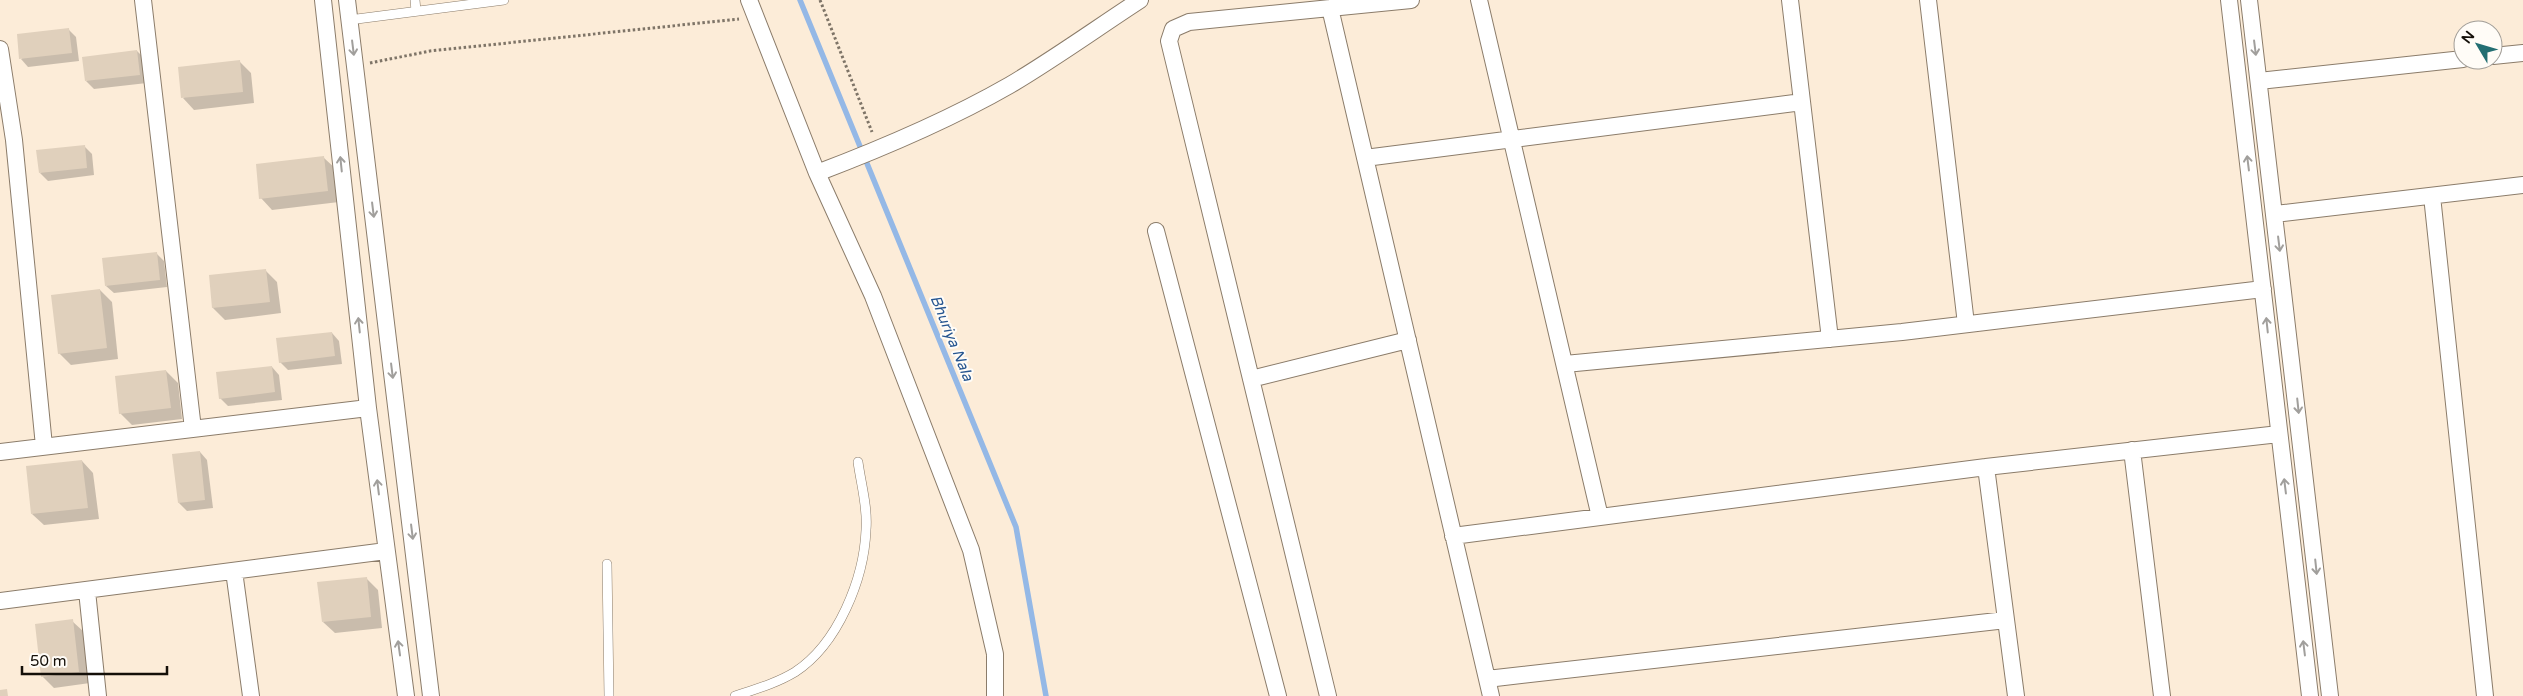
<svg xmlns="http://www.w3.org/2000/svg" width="2523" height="696" font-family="'Varela Round',sans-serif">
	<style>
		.shadow { fill: #0003 }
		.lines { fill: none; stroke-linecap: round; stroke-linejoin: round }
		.stream { stroke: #94b8e6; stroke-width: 5.5 }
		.building { fill: #e0d0bc }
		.service-casing { stroke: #8b7c6a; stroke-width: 10 }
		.minor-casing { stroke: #8b7c6a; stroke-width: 18 }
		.path { stroke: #7e7467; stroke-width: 3; stroke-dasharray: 2.5 2.5; stroke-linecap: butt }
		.service { stroke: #fff; stroke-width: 9 }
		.minor { stroke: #fff; stroke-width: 16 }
		.oneway { stroke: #a19f9c }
		.labels { text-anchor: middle; stroke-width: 4; stroke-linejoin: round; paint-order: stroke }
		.water-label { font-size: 15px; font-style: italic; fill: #275690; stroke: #fffcf7 }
	</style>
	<rect width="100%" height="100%" fill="#fcecd8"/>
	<path class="shadow" d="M68,29L76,37L79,61L28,67L21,59Z
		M137,51L145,59L147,83L94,89L86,81Z
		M239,61L251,73L254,103L194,110L183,98Z
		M84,146L92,154L94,175L48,181L40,173Z
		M324,158L336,169L339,202L272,210L261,198Z
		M156,253L164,261L167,287L114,293L106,286Z
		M265,270L277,282L281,313L225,320L213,308L210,276Z
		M100,290L112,302L118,359L71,365L59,353Z
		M332,333L339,341L342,364L288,370L280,362Z
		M272,367L279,375L282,400L228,406L220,398Z
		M166,371L178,383L182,419L132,425L120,413Z
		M200,452L207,460L213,508L187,511L179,503Z
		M82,461L93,473L99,519L44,525L32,514Z
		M366,578L378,590L382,628L335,633L323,622Z
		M72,621L84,632L90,683L54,688L42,676Z"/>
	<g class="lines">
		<path class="stream" d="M800,0L1016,527L1046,696"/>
	</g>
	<path class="building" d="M69,28L72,53L19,59L17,34Z
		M137,50L140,75L85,81L82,57Z
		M240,60L243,92L181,98L178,67Z
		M85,145L87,168L39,173L36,150Z
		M324,156L328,191L259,199L256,164Z
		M157,252L160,280L105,286L102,258Z
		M266,269L270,302L212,308L209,275Z
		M100,289L107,348L58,354L51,295Z
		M332,332L335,356L279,363L276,338Z
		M272,366L275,392L219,399L216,372Z
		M166,370L171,408L119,414L115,376Z
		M200,451L205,500L178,503L172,454Z
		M82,460L88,508L31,514L26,466Z
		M367,577L371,617L322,622L317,582Z
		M73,619L79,672L41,677L35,624Z
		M7,689L8,696H0V690Z"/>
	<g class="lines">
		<g class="service-casing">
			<path id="service" d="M415,0L416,11
				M349,20L504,0
				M607,564L609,696
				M735,696C756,689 777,683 795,672C838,644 864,579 866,530C868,508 861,484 858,462"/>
		</g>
		<g class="minor-casing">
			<path id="minor" d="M143,0L193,429
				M323,0L368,408L406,696
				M347,0L431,696
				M749,0L817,173L873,296L971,550L995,654V696
				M1479,0L1600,517
				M1790,0L1830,339
				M1928,0L1966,324
				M2229,0L2310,696
				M2249,0L2330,696
				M1330,8L1491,696
				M0,49L14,140L44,446
				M2493,56L2523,53
				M2259,81L2463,59
				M1365,158L1802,102
				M817,173C883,148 949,120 1010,85C1054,59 1097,28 1140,0
				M2432,196L2485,696
				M2275,214L2523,185
				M1156,231L1278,696
				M1565,364L1902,332L2263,289
				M1251,379L1408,340
				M2132,450L2162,696
				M0,452L368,408
				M1986,467L2016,696
				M1453,536L1986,467L2279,434
				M234,571L251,696
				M87,591L98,696
				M0,601L386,551
				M1487,679L2006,620
				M1328,696L1169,41L1173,29L1189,22L1411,0"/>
		</g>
		<path class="path" d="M820,0L872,132
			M370,63L430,51L739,19"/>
		<use href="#service" class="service"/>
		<use href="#minor" class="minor"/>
	</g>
	<defs><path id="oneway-shaft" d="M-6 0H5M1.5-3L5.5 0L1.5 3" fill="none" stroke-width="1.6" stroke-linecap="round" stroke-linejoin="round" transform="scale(1.25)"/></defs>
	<g class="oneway">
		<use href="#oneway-shaft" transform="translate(353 48) rotate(83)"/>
		<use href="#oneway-shaft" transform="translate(2255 48) rotate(83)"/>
		<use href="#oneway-shaft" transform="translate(2248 163) rotate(-97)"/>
		<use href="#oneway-shaft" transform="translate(341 164) rotate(-96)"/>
		<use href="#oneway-shaft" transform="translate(373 210) rotate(83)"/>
		<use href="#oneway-shaft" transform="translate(2279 244) rotate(83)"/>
		<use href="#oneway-shaft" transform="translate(359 325) rotate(-96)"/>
		<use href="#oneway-shaft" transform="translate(2267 325) rotate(-96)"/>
		<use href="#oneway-shaft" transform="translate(392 371) rotate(83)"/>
		<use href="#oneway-shaft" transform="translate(2298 406) rotate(84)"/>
		<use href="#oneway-shaft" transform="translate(2285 486) rotate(-97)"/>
		<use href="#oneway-shaft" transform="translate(378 487) rotate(-97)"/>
		<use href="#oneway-shaft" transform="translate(412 532) rotate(83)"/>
		<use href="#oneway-shaft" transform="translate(2316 567) rotate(84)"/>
		<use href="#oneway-shaft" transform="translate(399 648) rotate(-98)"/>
		<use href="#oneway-shaft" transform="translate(2304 648) rotate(-97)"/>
	</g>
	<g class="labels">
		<g class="water-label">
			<text transform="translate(952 338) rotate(68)" y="5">Bhuriya Nala</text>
		</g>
	</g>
	<g transform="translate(2478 45) rotate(308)"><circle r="24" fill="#fffcf7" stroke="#a19d97"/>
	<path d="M0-4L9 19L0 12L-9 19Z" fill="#236e72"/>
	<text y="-8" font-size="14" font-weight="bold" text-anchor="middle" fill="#140f08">N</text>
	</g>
	<path d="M22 666v8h145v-8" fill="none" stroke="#140f08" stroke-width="2.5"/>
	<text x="30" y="666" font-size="15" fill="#140f08" stroke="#fffcf7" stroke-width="4" paint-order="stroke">50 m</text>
</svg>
